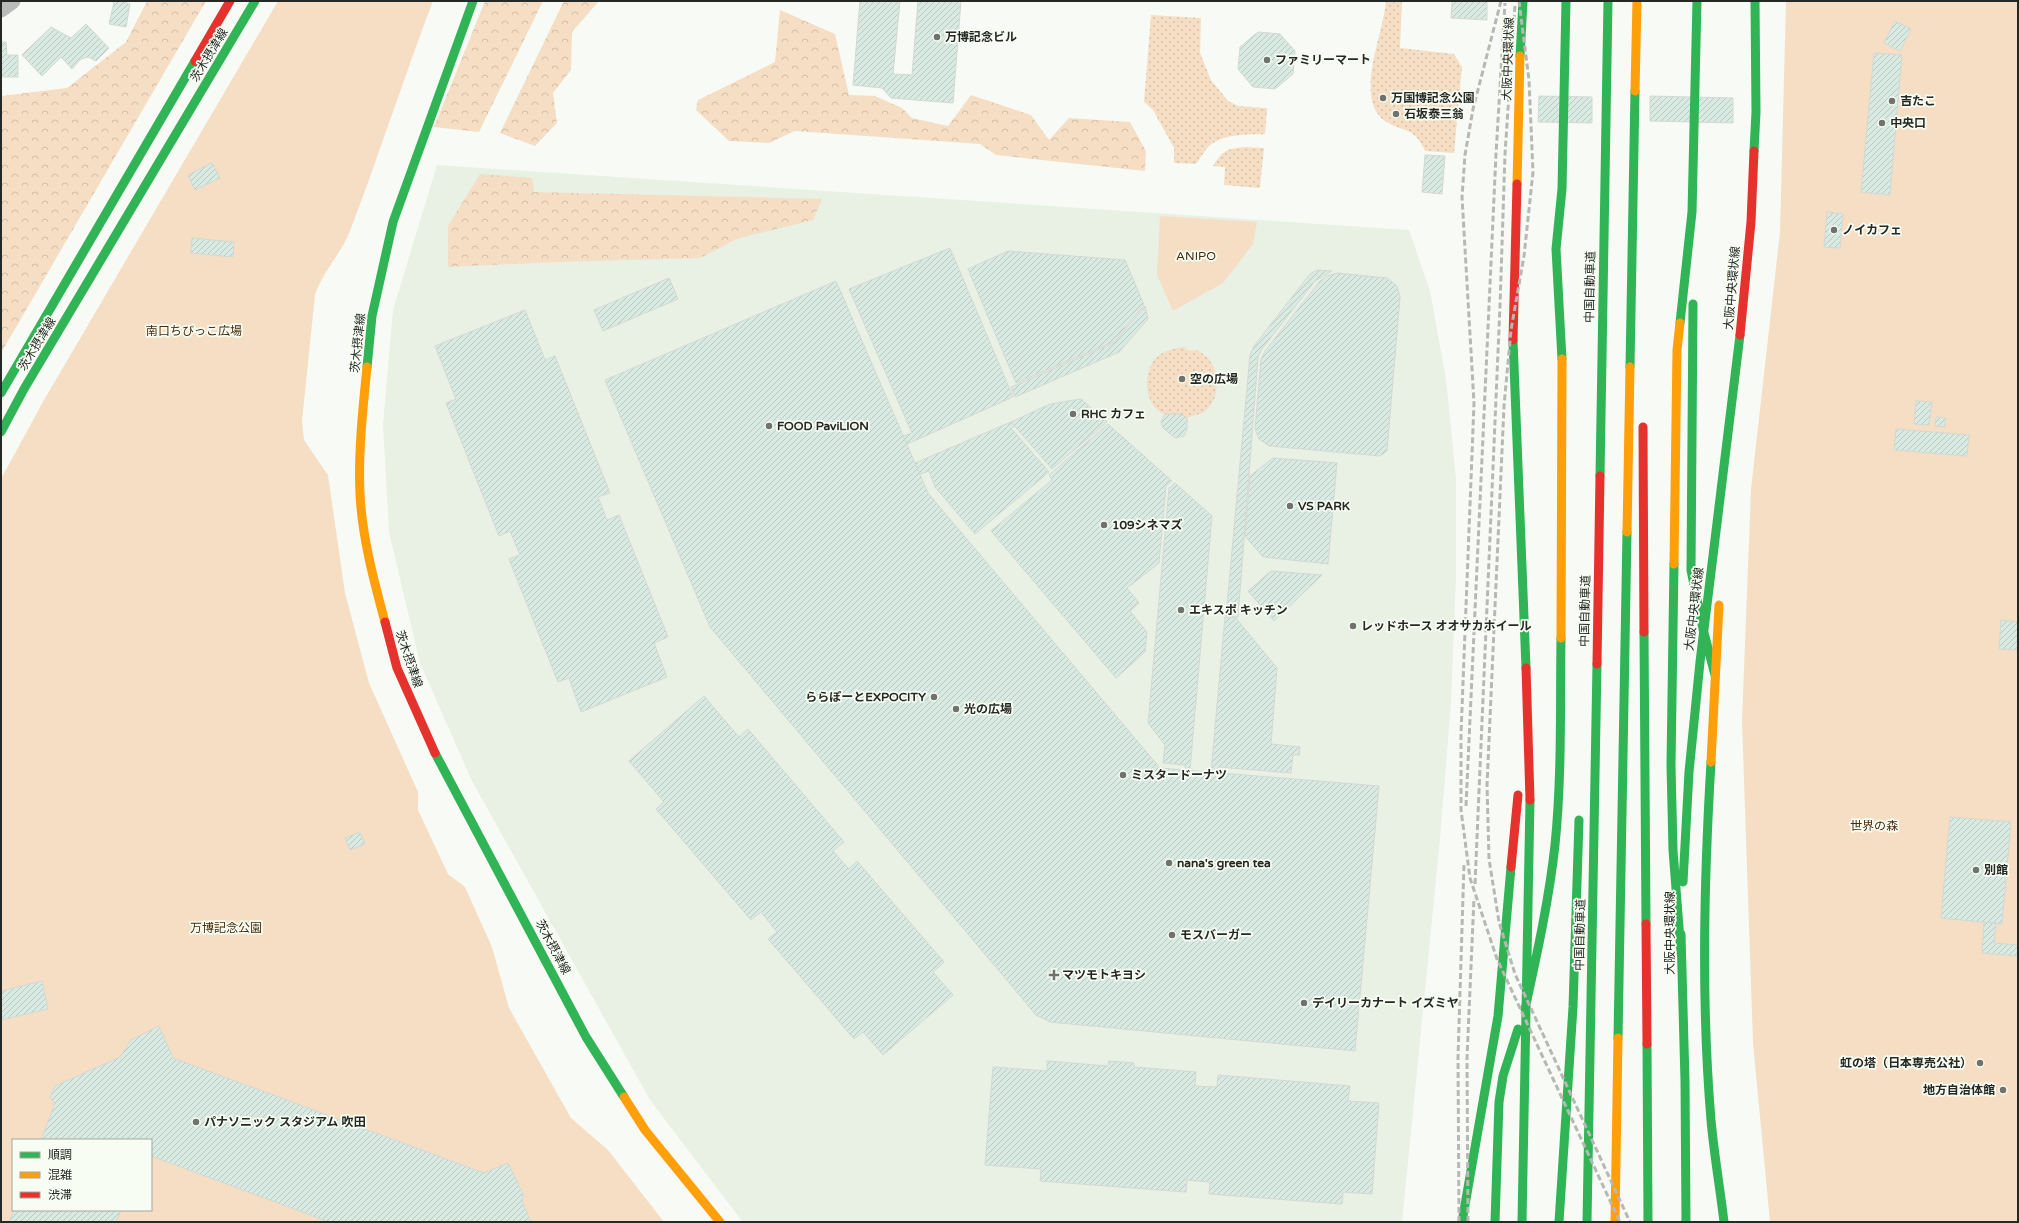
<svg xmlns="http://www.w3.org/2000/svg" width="2019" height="1223" font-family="'Varela Round','Noto Sans JP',sans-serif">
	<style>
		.built { fill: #e9f0e4 }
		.grass { fill: url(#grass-dots) }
		.forest { fill: url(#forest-crowns) }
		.park { fill: #f5dec4; fill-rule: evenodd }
		.building { fill: url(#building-hatch); stroke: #d4d8d4 }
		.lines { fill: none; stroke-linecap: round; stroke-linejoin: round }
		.street { stroke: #bbbbb9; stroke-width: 17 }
		.fast { stroke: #30b455; stroke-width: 9 }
		.slow { stroke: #ff9f0a; stroke-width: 9 }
		.jam { stroke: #e5322d; stroke-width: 9 }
		.rail { stroke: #b7b7b4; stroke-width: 3; stroke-dasharray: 6 3; stroke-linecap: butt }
		.poi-dot { fill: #70726d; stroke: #f7fdf3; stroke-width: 1.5 }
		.labels { text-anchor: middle; stroke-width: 3.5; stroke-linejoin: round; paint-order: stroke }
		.poi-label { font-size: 12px; font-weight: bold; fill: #262824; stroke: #f7fdf3; text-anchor: start }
		.street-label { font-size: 12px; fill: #262824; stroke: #f7fdf3 }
		.park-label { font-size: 12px; fill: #472b0b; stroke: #f7fdf3 }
	</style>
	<defs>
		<pattern id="grass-dots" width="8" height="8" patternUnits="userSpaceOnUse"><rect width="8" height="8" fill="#f5dec4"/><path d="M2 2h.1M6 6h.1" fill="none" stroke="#d2bea8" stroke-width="1.8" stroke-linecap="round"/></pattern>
		<pattern id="forest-crowns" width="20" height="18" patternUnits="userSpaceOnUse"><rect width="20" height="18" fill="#f5dec4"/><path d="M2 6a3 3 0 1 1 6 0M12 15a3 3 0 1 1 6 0" fill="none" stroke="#d2bea8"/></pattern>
		<pattern id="building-hatch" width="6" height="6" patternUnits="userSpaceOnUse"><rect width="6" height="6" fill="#d8eae1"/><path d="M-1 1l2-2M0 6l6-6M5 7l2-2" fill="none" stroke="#b9c9c1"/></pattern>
	</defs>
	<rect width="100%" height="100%" fill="#f8fbf5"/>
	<path class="built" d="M437,165L1409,230L1430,291L1446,379L1456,479V576L1451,703L1440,839L1402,1222L742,1221L650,1100L472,781L420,663L389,532L383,424L393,310Z"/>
	<path class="grass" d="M1386,1H1402L1400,48L1454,54L1462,67L1454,153L1425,151C1414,126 1404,133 1385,121C1353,99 1384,33 1386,1Z
		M1151,15L1201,18L1200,53L1211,80L1228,101L1238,106L1267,108L1265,134C1247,135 1224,133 1209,146C1204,151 1200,159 1196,164L1174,163V148L1153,110L1144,102Z
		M1246,147L1264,148L1260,188L1224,185L1225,167L1213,166C1223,150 1228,148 1246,147Z
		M1183,347L1189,351L1197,350C1201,353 1206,356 1209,359C1221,375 1220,403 1202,413C1197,415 1191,416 1187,418C1179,410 1168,418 1160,412C1144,400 1143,374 1155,359C1162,351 1173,349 1183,347Z"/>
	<path class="forest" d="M147,1H206L1,353V96L67,88L126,42Z
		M485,1H543L479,132L434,127Z
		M564,1H599L572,32L571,70L553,93L557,123L535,146L500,133Z
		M780,10L835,34L849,95L875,96L902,108L912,118L948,126L971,95L1031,115L1049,140L1069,118L1130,122L1146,151L1145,171L996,155L980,144L795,131L769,143L729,141L696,110L698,100L775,62Z
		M480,174L532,178L534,192L822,199L813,220L739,238L700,258L555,262L448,267V226Z"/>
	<path class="park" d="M278,1H433C404,77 379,155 350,231C341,254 323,271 315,295L302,421L304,440L328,475L345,593L369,683L418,792V810L448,874L465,887L492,947L509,1008L571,1118L608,1150L664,1222H1V479L44,400ZM13,1140H151V1210H13Z
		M1786,1H2018V1222H1770L1753,1043L1742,721L1751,489L1780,232Z
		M1160,216L1257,222L1253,244L1223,283L1173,311L1157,275Z"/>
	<path class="building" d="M109,1H124V2L130,4L126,27L109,24L114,2Z
		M860,1H900L893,74L912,75L918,1H961L953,103L891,98L882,88L853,85Z
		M1452,1H1487V20L1451,18Z
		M1895,21L1911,29L1900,51L1884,43Z
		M86,24L109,48L96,61L88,57L81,59L72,69L61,57L42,76L22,55L51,27L71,38Z
		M1258,32L1280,34L1295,51L1293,74L1275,89L1253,87L1238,69L1240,47Z
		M1,42H6L7,55H18V77H1Z
		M1874,53L1902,55L1890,195L1861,192Z
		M1539,96L1592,97V123L1538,122Z
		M1650,96L1733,98V123L1650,121Z
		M1425,155L1445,156L1442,194L1422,192Z
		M212,163L220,178L195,190L188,175Z
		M1827,212L1843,214L1840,248L1824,247Z
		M192,238L234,242L233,257L191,253Z
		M950,248L1013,397L907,444L903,436L912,433L849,289Z
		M1008,251L1125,260L1144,305L1113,342L1016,383L968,269Z
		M1317,270L1332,271L1315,281L1262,349L1258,357L1238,617L1226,616L1250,355L1254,346L1310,274Z
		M1337,273L1387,278L1397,286L1400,297L1387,451L1380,456L1269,446L1259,439L1255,429L1261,359L1265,351L1320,281L1327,276Z
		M669,278L678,299L603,331L594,310Z
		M836,281L928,493L1160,768L1379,786L1355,1051L1050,1022L1036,1015L710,627L605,380Z
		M1145,306L1148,319L1119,352L1015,397L1011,387L1114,343Z
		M525,310L545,360L555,356L610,493L598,497L607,520L619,515L668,637L654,643L667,677L581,712L569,678L558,682L509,559L520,555L510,531L499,536L446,403L456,399L435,346Z
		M1081,399L1107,422L1052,469L1011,422L1050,404Z
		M1916,401L1932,402L1929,425L1914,424Z
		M1165,414H1180L1187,418V429L1184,436L1175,438L1163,428L1161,422Z
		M1936,417L1945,418V427L1935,426Z
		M1011,422L1015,426L1011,428L1049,472L975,534L935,487L929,471L920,474L915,463Z
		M1108,424L1172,481L1166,486L1159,563L1127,588L1139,603L1130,611L1147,632L1145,652L1116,678L991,531L1052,480L1049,475Z
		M1896,429L1969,435L1967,456L1894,450Z
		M1273,458L1337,463L1328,564L1263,557L1245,536L1250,476Z
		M1175,483L1212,516L1190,770H1185V765L1163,763L1165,745L1148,723L1169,488Z
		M1271,571L1322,575L1274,621L1248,591Z
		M1225,617L1236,618L1277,668L1271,744L1300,747L1299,755H1293L1291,773L1219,767V772H1211Z
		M2001,620L2018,622L2017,650L1999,649Z
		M704,696L739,737L748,729L844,842L833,851L849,869L857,861L944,962L933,972L953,995L883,1055L863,1032L854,1039L768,939L777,932L761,912L751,920L656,809L664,802L629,761Z
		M1950,817L2011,822L2002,924L1941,918Z
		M360,832L365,844L350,850L345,838Z
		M1984,922L1996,923L1994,943L2018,945V956L1982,953Z
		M42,981L48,1009L1,1020V991Z
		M159,1026L173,1058L484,1173L508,1163L523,1194L522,1202L531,1222H329L151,1156V1140H41L55,1103L50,1098L55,1086L120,1057L131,1040Z
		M1047,1061L1108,1066L1109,1061L1134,1063V1067L1196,1072L1195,1086L1217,1087L1218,1075L1350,1086L1348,1101L1379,1103L1372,1194L1343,1192L1342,1204L1209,1194L1210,1182L1197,1181L1187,1180L1186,1192L1040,1181L1041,1169L985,1165L993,1067L1047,1071Z
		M14,1210H121L116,1222H9Z"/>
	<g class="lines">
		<path class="street" d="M1,9L12,1"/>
		<path class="fast" d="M1520,56L1523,1
			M1754,151L1756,112L1755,1
			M1693,304L1691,570L1703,629L1715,675
			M1680,323L1692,212L1697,1
			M1513,340L1526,668
			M1562,359L1556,249L1562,189L1566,1
			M367,367L372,316L393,222L473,1
			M1630,367L1635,91
			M1,393L195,61
			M1,432L24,389L255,1
			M1600,476L1608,1
			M1674,564L1671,765L1673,850L1681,953
			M1644,632L1646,924
			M435,753L586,1037L624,1097
			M1711,762C1704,881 1701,1001 1711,1120C1714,1154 1720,1188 1724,1222
			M1683,882L1689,772L1700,662L1740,335
			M1681,934L1685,1081L1686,1222
			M1525,1009C1537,954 1549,900 1555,845C1562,776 1560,707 1561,638
			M1618,1038L1627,532
			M1647,1044L1648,1222
			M1462,1222L1498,1016L1511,867
			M1495,1222L1499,1102L1503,1076L1518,1029
			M1522,1222L1530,800
			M1559,1222L1573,1007L1579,820
			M1587,1222L1597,664"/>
		<path class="slow" d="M1635,91L1637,1
			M1517,184L1520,56
			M367,367C363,407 358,453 360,494C362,537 374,581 385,622
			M1627,532L1630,367
			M1674,564L1677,350L1680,323
			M1561,638L1562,359
			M1711,762L1719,605
			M624,1097L645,1130L720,1222
			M1615,1222L1618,1038"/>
		<path class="jam" d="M195,61L230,1
			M1740,335L1751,222L1754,151
			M1513,340L1517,184
			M1643,427L1644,632
			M385,622L397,668L435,753
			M1597,664L1600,476
			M1526,668L1530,800
			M1511,867L1518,795
			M1646,924L1647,1044"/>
		<path class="rail" d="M1501,1L1473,109L1465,155L1462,197L1474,403L1461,734V810L1470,878L1497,959L1620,1222
			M1519,1L1529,80L1533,172L1524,256L1511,330L1504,406L1487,785L1489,859L1499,922L1515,974L1630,1222
			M1466,806L1496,154L1505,3
			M1475,884L1500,306L1505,154L1515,5
			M1459,1222L1458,1057L1464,864
			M1468,1222L1467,1058L1474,898"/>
	</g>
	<g class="poi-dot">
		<circle cx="937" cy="37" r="4"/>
		<circle cx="1267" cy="60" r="4"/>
		<circle cx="1383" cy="98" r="4"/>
		<circle cx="1892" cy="101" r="4"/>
		<circle cx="1396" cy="114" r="4"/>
		<circle cx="1882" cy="123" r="4"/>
		<circle cx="1834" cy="230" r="4"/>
		<circle cx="1182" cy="379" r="4"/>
		<circle cx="1073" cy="414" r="4"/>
		<circle cx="769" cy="426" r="4"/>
		<circle cx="1290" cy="506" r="4"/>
		<circle cx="1104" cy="525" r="4"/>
		<circle cx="1181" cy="610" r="4"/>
		<circle cx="1353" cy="626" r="4"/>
		<circle cx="934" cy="697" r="4"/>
		<circle cx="956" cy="709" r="4"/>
		<circle cx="1123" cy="775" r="4"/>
		<circle cx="1169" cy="863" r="4"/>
		<circle cx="1976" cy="870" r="4"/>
		<circle cx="1172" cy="935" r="4"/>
		<path d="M1052 969h4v4h4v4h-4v4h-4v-4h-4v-4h4z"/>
		<circle cx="1304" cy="1003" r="4"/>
		<circle cx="1980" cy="1063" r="4"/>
		<circle cx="2003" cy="1090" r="4"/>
		<circle cx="196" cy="1122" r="4"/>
	</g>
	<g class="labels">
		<g class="poi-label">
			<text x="945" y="41">万博記念ビル</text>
			<text x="1275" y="64">ファミリーマート</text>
			<text x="1391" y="102">万国博記念公園</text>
			<text x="1900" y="105">吉たこ</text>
			<text x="1404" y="118">石坂泰三翁</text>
			<text x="1890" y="127">中央口</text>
			<text x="1842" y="234">ノイカフェ</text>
			<text x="1190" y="383">空の広場</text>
			<text x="1081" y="418">RHC カフェ</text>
			<text x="777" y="430">FOOD PaviLION</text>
			<text x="1298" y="510">VS PARK</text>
			<text x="1112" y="529">109シネマズ</text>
			<text x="1189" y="614">エキスポ キッチン</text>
			<text x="1361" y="630">レッドホース オオサカホイール</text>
			<text x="926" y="701" text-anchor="end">ららぽーとEXPOCITY</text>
			<text x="964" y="713">光の広場</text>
			<text x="1131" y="779">ミスタードーナツ</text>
			<text x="1177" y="867">nana's green tea</text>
			<text x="1984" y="874">別館</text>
			<text x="1180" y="939">モスバーガー</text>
			<text x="1062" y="979">マツモトキヨシ</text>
			<text x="1312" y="1007">デイリーカナート イズミヤ</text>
			<text x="1972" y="1067" text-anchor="end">虹の塔（日本専売公社）</text>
			<text x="1995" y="1094" text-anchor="end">地方自治体館</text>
			<text x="204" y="1126">パナソニック スタジアム 吹田</text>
		</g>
		<g class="street-label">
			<text transform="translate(209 55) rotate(-59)" y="4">茨木摂津線</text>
			<text transform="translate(1508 59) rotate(-88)" y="4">大阪中央環状線</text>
			<text transform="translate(1590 287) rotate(-89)" y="4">中国自動車道</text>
			<text transform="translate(1732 288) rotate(-85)" y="4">大阪中央環状線</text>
			<text transform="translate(358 343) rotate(-84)" y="4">茨木摂津線</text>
			<text transform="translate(37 344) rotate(-59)" y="4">茨木摂津線</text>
			<text transform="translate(1694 609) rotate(-83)" y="4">大阪中央環状線</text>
			<text transform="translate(1585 611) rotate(-89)" y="4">中国自動車道</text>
			<text transform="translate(409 659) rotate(71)" y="4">茨木摂津線</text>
			<text transform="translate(1670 933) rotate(-90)" y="4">大阪中央環状線</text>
			<text transform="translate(1580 935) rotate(-89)" y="4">中国自動車道</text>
			<text transform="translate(553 947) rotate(62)" y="4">茨木摂津線</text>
		</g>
		<g class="park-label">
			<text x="1196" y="260">ANIPO</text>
			<text x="194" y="335">南口ちびっこ広場</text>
			<text x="1874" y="830">世界の森</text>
			<text x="226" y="932">万博記念公園</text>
		</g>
	</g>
	<rect width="2019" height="1223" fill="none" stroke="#262824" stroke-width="4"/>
	<rect x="12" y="1139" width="140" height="72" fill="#f7fdf3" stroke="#a3a8a0"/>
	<rect x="20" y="1152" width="20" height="6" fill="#30b455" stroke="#a3a8a0"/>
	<text x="48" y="1159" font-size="12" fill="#262824">順調</text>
	<rect x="20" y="1172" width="20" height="6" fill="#ff9f0a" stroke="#a3a8a0"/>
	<text x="48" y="1179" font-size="12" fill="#262824">混雑</text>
	<rect x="20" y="1192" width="20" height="6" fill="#e5322d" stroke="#a3a8a0"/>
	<text x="48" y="1199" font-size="12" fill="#262824">渋滞</text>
</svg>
